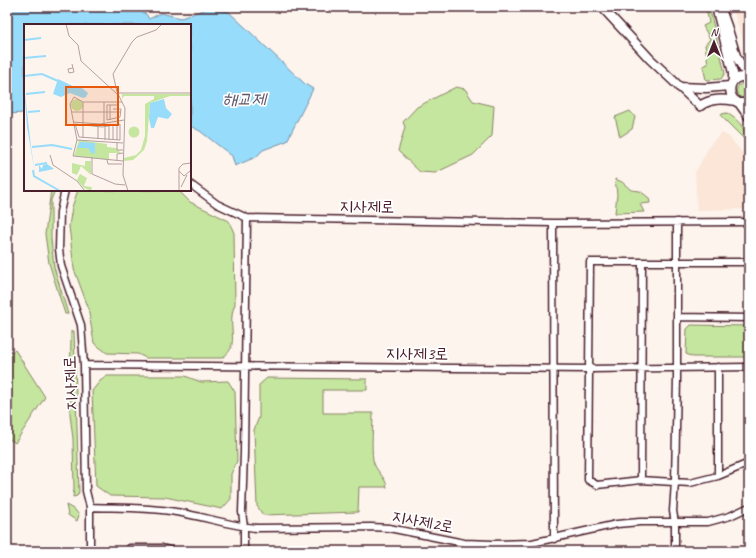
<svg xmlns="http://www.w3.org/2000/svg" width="756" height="558" font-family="Caveat,'Poor Story',sans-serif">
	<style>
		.built { fill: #fbe6d7 }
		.green { fill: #c5e69f; stroke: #888265 }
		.water { fill: #97dcfa; stroke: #7890a7 }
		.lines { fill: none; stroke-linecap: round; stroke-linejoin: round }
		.minor-casing { stroke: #4a1f2b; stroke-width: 9 }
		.tertiary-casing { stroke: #4a1f2b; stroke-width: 11 }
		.minor { stroke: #fff; stroke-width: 6 }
		.tertiary { stroke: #fff; stroke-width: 8 }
		.labels { text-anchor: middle; stroke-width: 3.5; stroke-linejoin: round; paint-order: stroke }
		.street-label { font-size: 17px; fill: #4a1f2b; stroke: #fff }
		.water-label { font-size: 18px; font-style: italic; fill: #615869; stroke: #fff }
		.inset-river { fill: none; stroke: #97dcfa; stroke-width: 2 }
		.inset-road { fill: none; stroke: #b59f9f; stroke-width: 1 }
		.view { fill: #e8590c; fill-opacity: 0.15; stroke: #e8590c; stroke-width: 2 }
		.inset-edge { fill: none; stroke: #4a1f2b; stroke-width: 2 }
	</style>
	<rect width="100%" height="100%" fill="#fdf4ed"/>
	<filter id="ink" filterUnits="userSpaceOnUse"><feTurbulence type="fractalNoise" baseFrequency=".025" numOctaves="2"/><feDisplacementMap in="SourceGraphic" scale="8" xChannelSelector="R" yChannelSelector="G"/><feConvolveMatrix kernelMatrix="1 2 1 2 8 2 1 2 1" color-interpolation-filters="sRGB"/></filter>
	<g filter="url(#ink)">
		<path class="built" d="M732,7H749V57Z
			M722,133L728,136L749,160V209L697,210L695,173L712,142Z"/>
		<path class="green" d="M706,7H709L725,73L721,79L706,80L703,66L708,64L705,45L710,39L703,26L709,23Z
			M743,83L749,85V97L745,99L738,96C735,90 737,85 743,83Z
			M456,87L465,89L473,101L494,106L492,136L473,155L435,173L420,172L398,151L405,127L403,122L417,107Z
			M630,111L635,117L632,129L620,137L615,117Z
			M727,113C742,123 743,126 748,143L721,116L722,114Z
			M615,179L622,182L631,190L640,191L649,198L650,203L640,204L644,212L615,213L617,194Z
			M51,190H55L51,200V239L54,267L68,314H65L49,263L45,234Z
			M78,190H178L190,202L229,221L234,233L235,304C234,307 232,312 232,316C230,332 239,349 221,358H146L138,354L107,353L94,343L88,307L74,269L69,226L72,207Z
			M691,325L749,326V357H693L686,354L687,329Z
			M71,331H74L79,492L77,496L73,497L74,489L73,439L70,414Z
			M15,350L45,397L15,443L7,437V355Z
			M107,376H185L201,382L228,381L235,392L237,461L231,474V499L222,509L165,497L110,496L96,486L92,391L100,381Z
			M267,378L367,379V390H323V413H373C373,427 371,446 373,460C375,471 386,477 387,487H359L358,512L263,515L257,506L254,430L259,417V385Z
			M66,505L75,510L79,515L77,521L68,515Z"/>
		<path class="water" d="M7,7H130L146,14L149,19L161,13L181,18L209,8L229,12L305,84L313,89L287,141L263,150L256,157L235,166L232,156L200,131L190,126V25H25V113L7,114Z"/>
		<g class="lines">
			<g class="minor-casing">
				<path id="minor" d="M190,184L217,204L247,218L553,223L749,222
					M65,190L60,212L59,249L61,266L81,325L84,365L86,491L90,507V551
					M553,223L554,539
					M749,262H590L588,480L597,485L641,480L690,483L718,476L749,463
					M677,317L749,318
					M84,365L589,369L749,367
					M718,476V367
					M641,480L642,262
					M90,507C118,508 148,507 176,512C203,516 229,526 257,528L371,527L389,528L464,543L493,544L532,543L617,524L640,522H708L730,516L749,507
					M130,551V548H162L173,551
					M244,551V527L242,512L244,453L247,218
					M675,551V523L673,511L675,482L677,378V222
					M748,551L749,550"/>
			</g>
			<g class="tertiary-casing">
				<path id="tertiary" d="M602,7L650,59L700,106C711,98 723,99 736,101
					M716,7L733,73V81
					M722,12L727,26L736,56L748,77
					M749,78C726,72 726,99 739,103C742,103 746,103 749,103
					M679,87L706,88L730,86
					M739,103L749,117"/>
			</g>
			<use href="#minor" class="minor"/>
			<use href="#tertiary" class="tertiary"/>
		</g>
	</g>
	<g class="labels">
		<g class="street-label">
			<text transform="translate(367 206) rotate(1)" y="6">지사제로</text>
			<text transform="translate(417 353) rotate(1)" y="6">지사제3로</text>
			<text transform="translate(70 383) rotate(-92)" y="6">지사제로</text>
			<text transform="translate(423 521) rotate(11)" y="6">지사제2로</text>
		</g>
		<g class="water-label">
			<text x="244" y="105">해교제</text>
		</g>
	</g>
	<g transform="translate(24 24)">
		<rect width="167" height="167" fill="#fdf4ed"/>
		<path d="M98,70H167V72H146L126,79L123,117L120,126L109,136L100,137V134L112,131L117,126L121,112V80L130,75V72H100L98,75ZM47 81a6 6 0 1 1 12 0a6 6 0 1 1-12 0ZM104.5 108a5.5 5.5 0 1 1 11 0a5.5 5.5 0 1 1-11 0ZM55,116L83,120V123L92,124L97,129H85V136L50,132ZM48,133V139L61,142V137H67V151L57,142L53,151L48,149ZM56,150L63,154L60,162L68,163L67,167L60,164L53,156Z" fill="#c5e69f"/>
		<path d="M34,55L53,64H58L64,69L62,73L59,74L46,69L37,73L29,70ZM0,61L7,123L11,149L3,103ZM140,75L142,84L148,90L144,95L134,93L130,104H127L125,94L126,79ZM56,118L71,119V129L68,130L64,124H53ZM23,140L30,145L15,148V141L18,145L19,141Z" fill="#97dcfa"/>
		<path class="inset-river" d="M0,16L17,14M0,34L22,32M0,52L18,50L34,57M2,70L21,68M4,88L16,87M8,123L28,121L48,125M11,141L23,139M9,146L10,152L36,167"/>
		<path class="inset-road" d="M42,0L45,12L54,21L57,37L93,70M48,40L50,48L45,49L44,45L49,44M93,68L89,50L108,18L113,13L132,6L138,0M94,69H167M94,70L101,84L99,151L104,167M80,78V100M98,78H59L50,73L46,80L53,116L49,132L99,137M89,85H97L96,93L83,96V81H95M48,88H97M86,96V81M49,98L76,100L100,96M51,100L78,103L96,100V116L55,113ZM89,101V116M81,102V116M59,114V78M74,115V101M53,116L99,119M85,116V101M93,116V101M93,119V126H99M26,131L29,141L53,157L61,167M68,133V150L91,160L101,161M83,136L84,140H98M93,137V130L99,129M155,147L160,152L166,147M157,163L163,151M155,167V144L159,140L167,139"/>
		<path class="view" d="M42,63H94V101H42Z"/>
		<rect width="167" height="167" class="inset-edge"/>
	</g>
	<rect width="756" height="558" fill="none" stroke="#fff" stroke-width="24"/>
	<rect x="12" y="12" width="732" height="534" fill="none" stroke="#4a1f2b" stroke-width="1.5" filter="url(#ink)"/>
	<g transform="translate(714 42)" stroke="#ffffff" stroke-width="3" paint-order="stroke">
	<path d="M0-3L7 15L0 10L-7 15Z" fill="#4a1f2b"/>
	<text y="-6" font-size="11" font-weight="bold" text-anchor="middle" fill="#4a1f2b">N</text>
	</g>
</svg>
